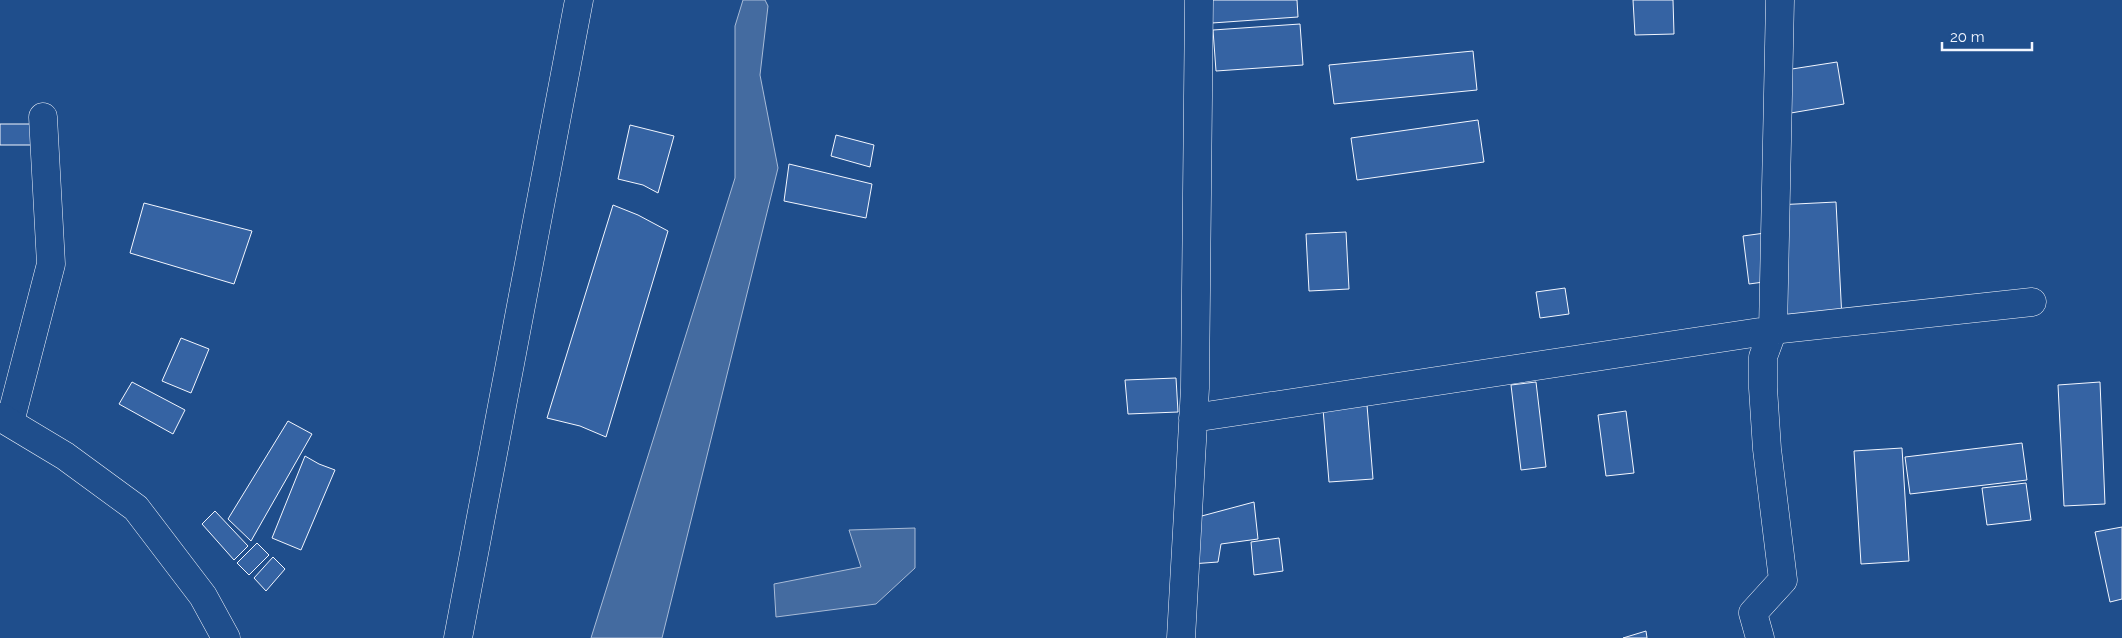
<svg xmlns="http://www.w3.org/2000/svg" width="2122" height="638" font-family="Raleway,sans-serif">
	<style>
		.water { fill: #446ba0; stroke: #a8bbd7 }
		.building { fill: #3563a3; stroke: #f2f6ff }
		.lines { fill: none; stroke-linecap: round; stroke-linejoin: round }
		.minor-casing { stroke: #f2f6ff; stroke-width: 29 }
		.secondary-casing { stroke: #f2f6ff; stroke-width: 29 }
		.minor { stroke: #1f4e8c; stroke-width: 28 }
		.secondary { stroke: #1f4e8c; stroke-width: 28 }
	</style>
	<rect width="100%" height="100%" fill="#1f4e8c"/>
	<path class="water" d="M743,0H765L768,6L760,75L778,168L662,638H591L735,178V26Z
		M915,528V568L876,604L776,617L774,584L861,567L849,530Z"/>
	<path class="building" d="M1210,0H1297L1298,17L1212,23Z
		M1633,0H1673L1674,34L1635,35Z
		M1300,24L1303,65L1216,71L1213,30Z
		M1473,51L1477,90L1334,104L1329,65Z
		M1837,62L1844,104L1785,114L1779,71Z
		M1478,120L1484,162L1357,180L1351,138Z
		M0,124H33V145H0Z
		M630,125L674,136L658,193L643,185L618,179Z
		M836,135L874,145L870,167L831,156Z
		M789,164L872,184L866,218L784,201Z
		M1836,202L1842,319L1782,322L1776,205Z
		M144,203L252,231L234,284L130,253Z
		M613,205L638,215L668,231L606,437L580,426L547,418Z
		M1346,232L1349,289L1309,291L1306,234Z
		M1765,233L1771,281L1749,284L1743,236Z
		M1565,288L1569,314L1540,318L1536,292Z
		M181,338L209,349L191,393L162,381Z
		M1176,378L1178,412L1128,414L1125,380Z
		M132,382L185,410L173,434L119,404Z
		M1536,382L1546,467L1521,470L1511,385Z
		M2100,382L2105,504L2064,506L2058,385Z
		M1367,405L1373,479L1329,482L1323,409Z
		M1626,411L1634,473L1606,476L1598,415Z
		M288,421L312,434L251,541L228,519Z
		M2022,443L2027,480L1910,494L1905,457Z
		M1902,448L1909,561L1861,564L1854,451Z
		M305,456L319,464L335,470L301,550L272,538Z
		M2026,483L2031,520L1987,525L1982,488Z
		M1254,502L1258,539L1221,544L1218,562L1191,564L1198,517Z
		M215,511L248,546L234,560L202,524Z
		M2122,527V599L2110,602L2095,532Z
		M1279,538L1283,571L1254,575L1251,542Z
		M257,543L269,555L249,575L237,563Z
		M273,557L285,569L266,591L254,578Z
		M1646,631L1647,638H1623Z"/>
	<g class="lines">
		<g class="minor-casing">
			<path id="minor" d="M1193,418L1773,330L2032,302
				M10,422L51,264L43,117
				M458,638L579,0
				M1181,638L1195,388L1199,0
				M1760,638L1753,613L1783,580L1767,449L1763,388V357L1773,330L1780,0"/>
		</g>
		<g class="secondary-casing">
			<path id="secondary" d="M0,417L65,456L136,508L203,596L226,638"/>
		</g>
		<use href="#minor" class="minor"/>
		<use href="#secondary" class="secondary"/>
	</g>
	<path d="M1942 42v8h90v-8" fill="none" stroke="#f2f6ff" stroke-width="2.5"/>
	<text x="1950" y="42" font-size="15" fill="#f2f6ff" stroke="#1f4e8c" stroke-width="4" paint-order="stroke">20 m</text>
</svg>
